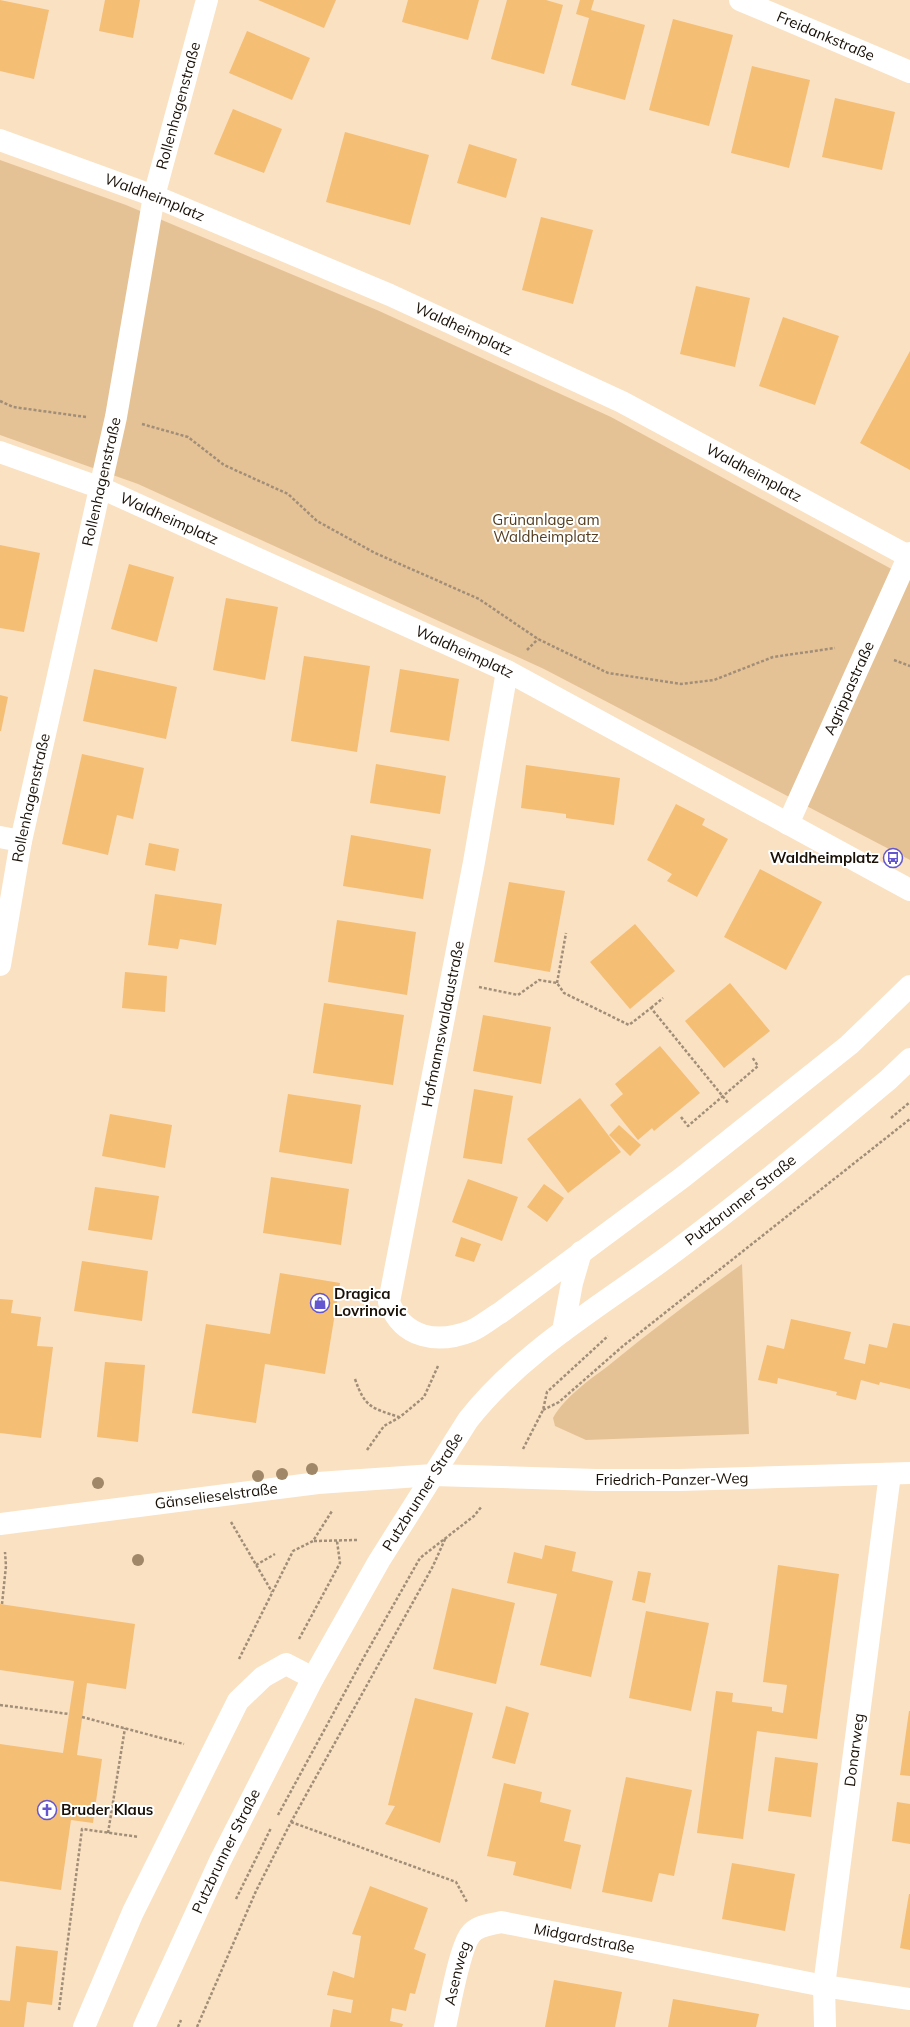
<svg xmlns="http://www.w3.org/2000/svg" width="910" height="2027" font-family="Mulish,sans-serif">
	<style>
		.green { fill: #e5c295 }
		.building { fill: #f4be75 }
		.lines { fill: none; stroke-linecap: round; stroke-linejoin: round }
		.path { stroke: #a18e78; stroke-width: 2.5; stroke-dasharray: 3 2; stroke-linecap: butt }
		.minor { stroke: #fff; stroke-width: 22 }
		.major { stroke: #fff; stroke-width: 22 }
		.tree { fill: #9f8768 }
		.labels { text-anchor: middle; stroke-width: 4; stroke-linejoin: round; paint-order: stroke }
		.street-label { font-size: 15px; fill: #191006; stroke: #fff }
		.park-label { font-size: 15px; fill: #543d1e; stroke: #fff }
		.poi-label { font-size: 15px; font-weight: bold; fill: #191006; stroke: #fff; text-anchor: start }
	</style>
	<rect width="100%" height="100%" fill="#fae1c2"/>
	<path class="green" d="M0,160L126,205L377,310L611,417L910,579V860L544,669L138,484L0,435Z
		M742,1264L749,1434L586,1440L555,1426L553,1418C565,1397 589,1380 608,1366C652,1330 696,1297 742,1264Z"/>
	<path class="building" d="M0,0L49,10L34,79L0,71Z
		M105,0H140L133,38L99,31Z
		M258,0H336L324,28Z
		M408,0H479L468,40L402,22Z
		M507,0H546L563,5L544,74L491,59Z
		M580,0H594L591,10L645,25L625,100L571,85L589,18L576,14Z
		M673,19L733,35L709,126L649,110Z
		M247,31L310,58L292,100L229,73Z
		M752,66L810,80L789,168L731,153Z
		M835,98L895,112L882,170L822,157Z
		M233,109L282,129L264,173L214,154Z
		M345,132L429,155L410,225L326,202Z
		M469,144L517,159L506,198L457,183Z
		M541,217L593,230L573,304L522,290Z
		M696,286L750,298L735,367L680,354Z
		M783,317L839,336L815,405L759,386Z
		M910,351V470L860,443Z
		M0,545L40,553L24,632L0,628Z
		M129,564L174,577L157,642L111,629Z
		M226,598L278,607L265,680L213,670Z
		M304,656L370,666L357,752L291,741Z
		M94,669L177,687L166,739L83,721Z
		M400,669L459,679L449,741L390,732Z
		M0,695L8,697L1,731H0Z
		M82,754L144,768L133,819L117,815L108,855L62,844Z
		M376,764L446,776L440,814L370,803Z
		M526,765L620,778L614,825L566,818V814L521,808Z
		M676,804L705,819L702,825L728,839L697,897L667,881L672,874L647,860Z
		M351,835L431,849L423,899L343,886Z
		M149,843L179,849L175,871L145,865Z
		M760,869L822,902L786,970L724,937Z
		M509,882L565,891L550,972L494,962Z
		M155,894L222,904L216,945L180,939L178,949L148,945Z
		M337,920L416,932L407,995L328,982Z
		M635,924L675,971L630,1009L590,962Z
		M125,972L167,976L165,1012L122,1008Z
		M730,983L770,1031L724,1068L685,1021Z
		M324,1003L404,1015L393,1085L313,1073Z
		M483,1015L551,1027L541,1084L473,1071Z
		M660,1046L700,1093L654,1131L652,1128L638,1140L610,1105L623,1094L615,1084Z
		M474,1089L513,1096L502,1164L463,1158Z
		M288,1094L361,1105L352,1164L279,1152Z
		M580,1098L621,1152L568,1193L527,1139Z
		M110,1114L172,1125L165,1168L102,1156Z
		M619,1125L641,1145L630,1156L609,1135Z
		M271,1177L349,1189L341,1245L263,1233Z
		M468,1179L518,1197L502,1241L452,1222Z
		M544,1184L564,1198L547,1222L527,1207Z
		M95,1187L159,1196L152,1240L88,1230Z
		M461,1237L481,1244L474,1262L455,1256Z
		M82,1261L148,1271L142,1321L74,1311Z
		M280,1273L340,1283L325,1374L265,1364L256,1423L192,1413L206,1324L270,1334Z
		M0,1299L13,1300L11,1313L41,1317L37,1346L53,1347L41,1438L0,1433Z
		M791,1319L851,1332L844,1359L865,1364L869,1344L887,1348L893,1323L910,1326V1389L880,1382L879,1385L861,1380L856,1400L836,1395L837,1392L778,1378L777,1384L758,1380L767,1345L784,1349Z
		M105,1362L145,1365L138,1442L97,1437Z
		M545,1545L576,1552L572,1571L613,1581L591,1677L540,1665L557,1594L507,1583L514,1552L542,1559Z
		M778,1565L839,1574L817,1739L757,1731L743,1839L697,1833L716,1691L733,1693L732,1702L772,1707V1711L783,1713L787,1685L763,1682Z
		M638,1571L651,1573L645,1603L632,1600Z
		M452,1588L515,1603L496,1684L433,1669Z
		M0,1604L135,1624L126,1689L87,1683L77,1755L102,1759L93,1823L71,1820L61,1890L0,1881V1744L63,1753L74,1681L0,1670Z
		M646,1611L709,1623L691,1711L629,1698Z
		M415,1698L473,1713L440,1843L385,1824L395,1806L388,1805Z
		M506,1706L529,1713L515,1764L492,1758Z
		M909,1711H910V1776L900,1775Z
		M775,1757L818,1763L811,1817L768,1811Z
		M626,1777L692,1790L674,1876L659,1873L652,1902L602,1892Z
		M504,1783L542,1792L540,1802L571,1810L564,1841L581,1845L571,1889L513,1875L516,1862L487,1856Z
		M897,1802L910,1804V1844L892,1841Z
		M732,1863L795,1874L785,1931L722,1919Z
		M370,1886L428,1908L414,1949L426,1954L415,1994L410,1993L406,2011L392,2008L390,2021L403,2024L402,2027H330L333,2009L351,2013L353,2000L327,1995L333,1971L354,1978L361,1936L352,1934Z
		M909,1894H910V1950L900,1948Z
		M16,1946L58,1951L52,2005L27,2002L24,2027H0V2000L10,2001Z
		M554,1980L622,1992L615,2027H545Z
		M673,1999L759,2014L756,2027H668Z"/>
	<g class="lines">
		<path class="path" d="M0,401L13,407L86,417
			M142,424L188,437L224,465L288,494L317,521L375,553L479,599L538,639L608,673L681,684L714,680L773,657L835,648
			M527,650L538,639
			M894,660L910,666
			M557,983L566,933
			M479,987L518,995L539,980L557,983L564,993L629,1025L651,1008L729,1104
			M651,1008L663,998
			M681,1117L688,1126L758,1066L752,1057
			M891,1118L910,1102
			M355,1379C365,1408 372,1408 399,1417
			M543,1410L559,1402L623,1346L910,1119
			M523,1449L543,1410L547,1392L608,1336
			M367,1450L384,1426L400,1417L424,1397L438,1366
			M231,1522L272,1592
			M314,1541L357,1540
			M256,1565L275,1554
			M2,1604L6,1566L5,1552
			M299,1639L340,1563L337,1541
			M239,1659L293,1551L313,1541L332,1511
			M0,1705L69,1714
			M82,1717L184,1744
			M278,1815L364,1657L420,1558L474,1516L482,1506
			M291,1822L456,1882L467,1902
			M108,1833L125,1728
			M236,1899L271,1828
			M59,2010L82,1829L139,1837
			M178,2027L181,2020
			M197,2027L256,1891L291,1822L433,1566L446,1537"/>
		<g class="minor">
			<path id="s1" d="M740,0L910,72"/>
			<path id="s2" d="M0,140L154,196L390,295L622,402L910,557"/>
			<path id="s3" d="M0,452L101,488L507,671L910,890"/>
			<path d="M507,671L474,862L389,1302C403,1339 438,1344 471,1331C481,1327 491,1318 500,1313L683,1177L849,1045L910,986"/>
			<path id="s4" d="M788,824L910,553"/>
			<path d="M0,837L21,841"/>
			<path id="s5" d="M0,965L21,841L116,417L154,196L207,0"/>
			<path d="M563,1331L572,1283L581,1252"/>
			<path id="s6" d="M0,1524L318,1483L433,1475L596,1480H680L910,1473"/>
			<path d="M84,2027L133,1912L238,1701L263,1677L286,1664L313,1678"/>
			<path id="s7" d="M445,2027C450,2005 459,1951 470,1935C477,1925 490,1925 501,1922L824,1986L910,1999"/>
			<path id="s8" d="M825,2027L824,1986L890,1474"/>
		</g>
		<path class="major" id="s9" d="M144,2027L220,1861L313,1678L379,1561L468,1420C523,1350 603,1305 674,1252C747,1198 817,1139 888,1080L910,1059"/>
	</g>
	<g class="tree">
		<circle cx="312" cy="1469" r="6"/>
		<circle cx="282" cy="1474" r="6"/>
		<circle cx="258" cy="1476" r="6"/>
		<circle cx="98" cy="1483" r="6"/>
		<circle cx="138" cy="1560" r="6"/>
	</g>
	<defs>
		<g id="bus-ring" transform="scale(1)"><circle r="9.5" fill="#fff" stroke="#6356cf" stroke-width="1.5"/><path d="M-5-6H5V4H4V6H2V4H-2V6H-4V4H-5ZM-3.5-4V0h7V-4ZM-3.5 1.2v1.5H-2V1.2ZM2 1.2v1.5H3.5V1.2Z" fill="#6356cf"/></g>
		<g id="shop-ring" transform="scale(1)"><circle r="9.5" fill="#fff" stroke="#6356cf" stroke-width="1.5"/><path d="M-5-2.5h2.3a2.7 3.5 0 0 1 5.4 0H5L5.5 6h-11ZM-1.5-2.5h3a1.5 2.3 0 0 0-3 0Z" fill="#6356cf"/></g>
		<g id="church-ring" transform="scale(1)"><circle r="9.5" fill="#fff" stroke="#6356cf" stroke-width="1.5"/><path d="M-1.2-6h2.4v3.5h3.3v2.4h-3.3V6h-2.4V-.1h-3.3v-2.4h3.3Z" fill="#6356cf"/></g>
	</defs>
	<g fill-rule="evenodd">
		<use href="#bus-ring" x="893" y="858"/>
		<use href="#shop-ring" x="320" y="1303"/>
		<use href="#church-ring" x="47" y="1810"/>
	</g>
	<g class="labels">
		<g class="street-label">
			<text dy="5" stroke="none"><textPath href="#s1" startOffset="93">Freidankstraße</textPath></text>
			<text dy="5" stroke="none"><textPath href="#s5" startOffset="878">Rollenhagenstraße</textPath></text>
			<text dy="5" stroke="none"><textPath href="#s2" startOffset="165">Waldheimplatz</textPath></text>
			<text dy="5" stroke="none"><textPath href="#s2" startOffset="501">Waldheimplatz</textPath></text>
			<text dy="5" stroke="none"><textPath href="#s2" startOffset="825">Waldheimplatz</textPath></text>
			<text dy="5" stroke="none"><textPath href="#s5" startOffset="494">Rollenhagenstraße</textPath></text>
			<text dy="5" stroke="none"><textPath href="#s3" startOffset="182">Waldheimplatz</textPath></text>
			<text dy="5" stroke="none"><textPath href="#s3" startOffset="506">Waldheimplatz</textPath></text>
			<text dy="5" stroke="none"><textPath href="#s4" startOffset="149">Agrippastraße</textPath></text>
			<text dy="5" stroke="none"><textPath href="#s5" startOffset="170">Rollenhagenstraße</textPath></text>
			<text transform="translate(443 1024) rotate(-79)" y="5">Hofmannswaldaustraße</text>
			<text dy="5" stroke="none"><textPath href="#s9" startOffset="1040">Putzbrunner Straße</textPath></text>
			<text dy="5" stroke="none"><textPath href="#s6" startOffset="675">Friedrich-Panzer-Weg</textPath></text>
			<text dy="5" stroke="none"><textPath href="#s9" startOffset="604">Putzbrunner Straße</textPath></text>
			<text dy="5" stroke="none"><textPath href="#s6" startOffset="218">Gänselieselstraße</textPath></text>
			<text dy="5" stroke="none"><textPath href="#s8" startOffset="279">Donarweg</textPath></text>
			<text dy="5" stroke="none"><textPath href="#s9" startOffset="194">Putzbrunner Straße</textPath></text>
			<text dy="5" stroke="none"><textPath href="#s7" startOffset="215">Midgardstraße</textPath></text>
			<text dy="5" stroke="none"><textPath href="#s7" startOffset="55">Asenweg</textPath></text>
		</g>
		<g class="park-label">
			<text x="546" y="525">Grünanlage am<tspan x="546" dy="17">Waldheimplatz</tspan></text>
		</g>
		<g class="poi-label">
			<text x="879" y="863" text-anchor="end">Waldheimplatz</text>
			<text x="334" y="1299">Dragica<tspan x="334" dy="17">Lovrinovic</tspan></text>
			<text x="61" y="1815">Bruder Klaus</text>
		</g>
	</g>
</svg>
